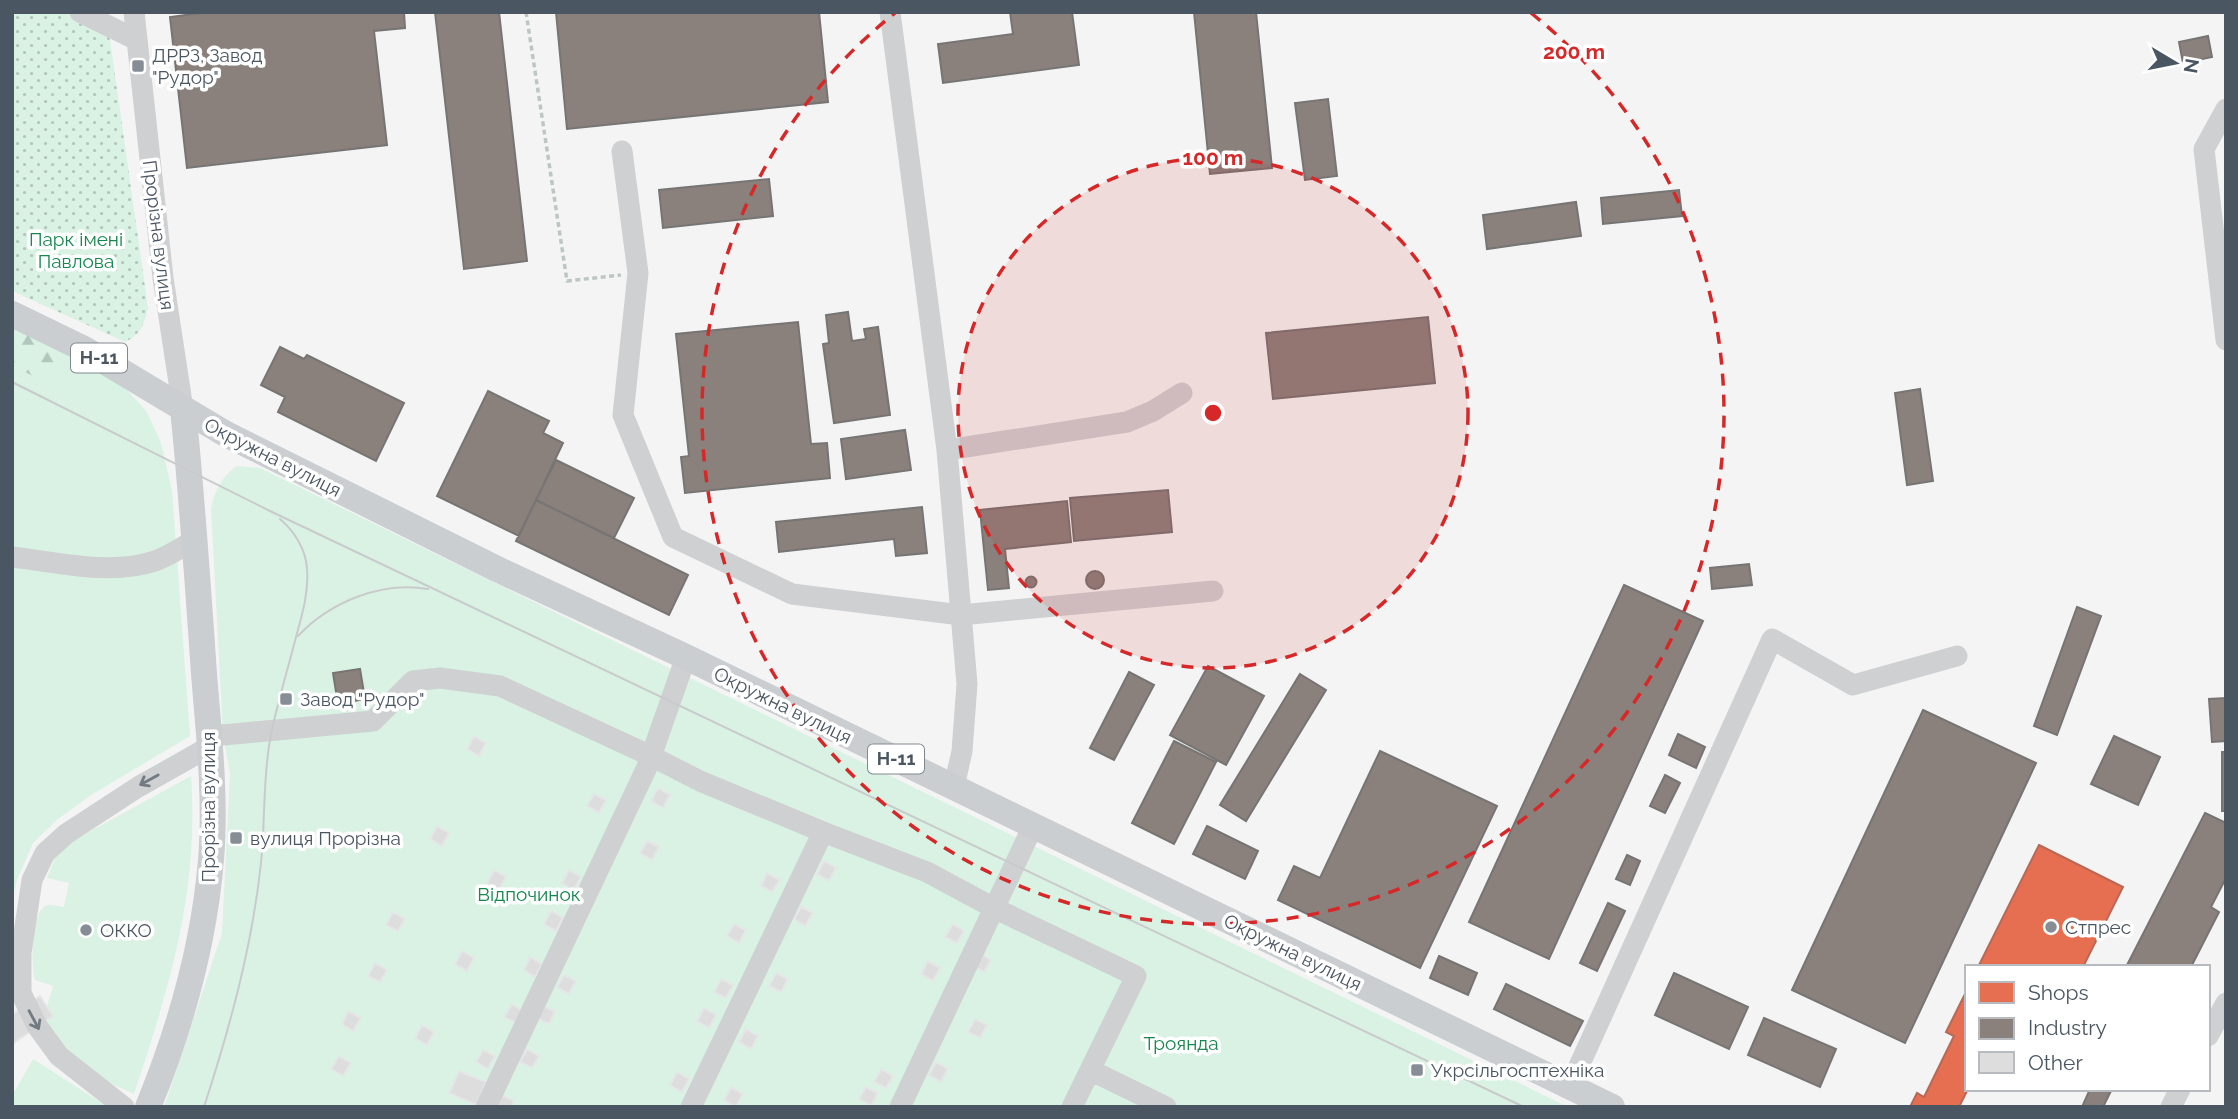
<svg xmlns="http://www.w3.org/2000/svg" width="2238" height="1119" font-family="Raleway,sans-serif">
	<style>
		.green { fill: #d9f2e3 }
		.forest { fill: url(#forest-firs) }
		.park { fill: url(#park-dots) }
		.shops { fill: #e76f51; stroke: #b86856; stroke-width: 2 }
		.industry { fill: #8a817c; stroke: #777474; stroke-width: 2 }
		.building { fill: #ddddde; stroke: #e5e6e7; stroke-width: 2 }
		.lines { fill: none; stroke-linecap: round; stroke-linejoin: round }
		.path { stroke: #bcc7c4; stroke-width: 3.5; stroke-dasharray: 5 3.5; stroke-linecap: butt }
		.minor { stroke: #ced0d2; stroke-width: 21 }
		.major { stroke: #caced1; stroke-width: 26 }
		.tram { stroke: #c9cacc; stroke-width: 2 }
		.oneway { stroke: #727b83 }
		.ring { fill: none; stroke: #d62828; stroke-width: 3.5; stroke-dasharray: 12 9 }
		.poi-dot { fill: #868d94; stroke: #fff; stroke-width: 2.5 }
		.labels { text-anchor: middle; stroke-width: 7; stroke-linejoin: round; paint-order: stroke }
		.shield { fill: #fff; stroke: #808990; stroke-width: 2 }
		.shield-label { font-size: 18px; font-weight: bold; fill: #4a5661 }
		.poi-label { font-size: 19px; fill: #4a5661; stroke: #fff; text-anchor: start }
		.street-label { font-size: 19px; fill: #4a5661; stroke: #fff }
		.park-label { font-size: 19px; fill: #17864f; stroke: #fff }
		.centre { fill: #d62828; stroke: #fff; stroke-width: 3.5 }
		.ring-label { font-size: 21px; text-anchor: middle; font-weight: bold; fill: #d62828; stroke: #fff; stroke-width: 7; stroke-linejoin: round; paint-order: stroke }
	</style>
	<defs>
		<pattern id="forest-firs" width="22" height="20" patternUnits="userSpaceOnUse" patternTransform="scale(1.75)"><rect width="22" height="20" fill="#d9f2e3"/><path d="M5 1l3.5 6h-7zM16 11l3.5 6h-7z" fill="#b2c7bb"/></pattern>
		<pattern id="park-dots" width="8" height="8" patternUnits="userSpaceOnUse" patternTransform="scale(1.75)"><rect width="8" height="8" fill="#d9f2e3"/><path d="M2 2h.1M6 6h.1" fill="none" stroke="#b2c7bb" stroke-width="1.8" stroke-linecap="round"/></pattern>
	</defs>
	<rect width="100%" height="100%" fill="#f4f4f4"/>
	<path class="green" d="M61,349L126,389L147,412L161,443L172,491L190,736L91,795L58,819L33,843L17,880L12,901V366L46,381Z
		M237,466L260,468L1568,1107H164L222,933L230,774L223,735L211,509C214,491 223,475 237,466Z
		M191,776C199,892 170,985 134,1094L79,1069L45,1021L53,1016L47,1006L53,986L35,980C31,967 30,909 48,905C52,904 60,907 64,907L69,883L47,878L56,856L67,844Z
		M33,1059L108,1107H12V1096Z"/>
	<path class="forest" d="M12,325L61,349L56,369L46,382L12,366Z"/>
	<path class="park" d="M12,12H106L148,308C144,325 141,334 125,342L12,291Z"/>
	<path class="shops" d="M2039,845L2123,887L2083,967H1978Z
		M1967,990L1968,1089L1959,1107H1910L1917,1093L1924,1097L1954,1036L1946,1032Z"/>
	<path class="industry" d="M208,12H404L405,28L374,31L387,145L187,168L170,17Z
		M435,12H499L527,261L464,269Z
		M556,12H819L828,102L567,129Z
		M1010,12H1072L1079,65L943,83L938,44L1013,34Z
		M1194,12H1256L1272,168L1210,174Z
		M2208,36L2212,57L2183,63L2179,42Z
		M1328,99L1337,176L1305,180L1295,103Z
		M769,179L773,216L663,228L659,190Z
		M1679,190L1682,216L1603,224L1601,198Z
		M1576,202L1581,236L1487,249L1483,215Z
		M848,312L852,341L866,339L864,329L878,327L890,415L834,423L823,344L829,343L826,315Z
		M1428,317L1435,383L1273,399L1266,333Z
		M798,322L811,444L827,443L830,478L685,493L681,457L689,456L676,334Z
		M280,347L304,359L307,355L404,403L376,461L278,412L285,397L261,385Z
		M1920,389L1933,481L1907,485L1895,393Z
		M488,391L549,421L543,433L563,443L519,536L437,496Z
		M905,430L911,470L846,479L841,439Z
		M556,460L634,498L614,538L536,500Z
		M1168,490L1172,532L1074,541L1070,498Z
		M536,500L688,575L669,615L516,541Z
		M1067,501L1071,542L1005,549L1009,588L988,590L980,510Z
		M922,507L927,553L896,556L894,539L779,552L776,522Z
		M1749,564L1752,585L1712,589L1710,568Z
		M1086 580a9 9 0 1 1 18 0a9 9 0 1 1-18 0Z
		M1025.5 582a5.5 5.5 0 1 1 11 0a5.5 5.5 0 1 1-11 0Z
		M1624,585L1703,621L1549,959L1469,922Z
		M2077,607L2101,616L2057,735L2034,726Z
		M1208,666L1264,696L1226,765L1170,735Z
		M360,669L365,699L338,704L333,673Z
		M1129,672L1154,685L1114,760L1090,748Z
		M1300,674L1326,690L1246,821L1220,805Z
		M2226,698V741L2212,742L2209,699Z
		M1923,710L2036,763L1905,1043L1792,990Z
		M1678,734L1705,747L1696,768L1669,755Z
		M2114,736L2160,757L2138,805L2091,784Z
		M1174,741L1216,762L1174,844L1132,823Z
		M1380,751L1497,806L1420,968L1278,900L1294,866L1320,878Z
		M2222,752H2226V811H2222Z
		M1665,775L1680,783L1665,813L1650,806Z
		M2205,813L2226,823V878L2211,907L2219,912L2191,967H2126Z
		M1207,826L1258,851L1245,879L1193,854Z
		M1627,855L1640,861L1630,885L1616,879Z
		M1608,903L1625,911L1597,971L1580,963Z
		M1439,956L1477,973L1468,995L1430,978Z
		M1674,973L1748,1007L1729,1049L1655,1015Z
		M1506,984L1583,1021L1570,1046L1494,1009Z
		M1764,1018L1836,1049L1820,1087L1748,1055Z
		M2090,1089H2112L2103,1107H2082Z"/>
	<path class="building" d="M474,736L486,743L479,756L467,749Z
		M658,788L670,795L663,808L651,801Z
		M594,794L606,800L599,813L587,806Z
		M437,826L449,833L442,846L430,839Z
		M647,841L659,847L652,860L640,853Z
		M824,861L836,868L829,881L817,874Z
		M494,870L506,877L499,890L487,883Z
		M569,870L581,877L574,890L562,883Z
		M767,873L780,880L772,892L761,886Z
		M801,907L813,913L805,926L794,919Z
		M551,911L563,918L556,931L544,924Z
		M393,912L405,919L398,931L386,925Z
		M734,924L746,930L739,943L727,936Z
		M953,924L964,931L957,943L945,937Z
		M462,951L474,958L467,971L455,964Z
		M979,953L991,960L984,972L973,966Z
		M530,957L542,964L535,977L524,970Z
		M928,961L940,968L933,981L921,974Z
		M375,963L387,970L380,982L368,976Z
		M776,973L788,979L781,992L769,986Z
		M564,975L576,981L569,994L557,987Z
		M721,979L733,985L726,998L714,992Z
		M40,996L53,1016L12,1044V1015Z
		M512,1004L523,1011L516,1023L504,1017Z
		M543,1005L555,1012L549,1024L536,1018Z
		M704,1008L716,1015L709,1028L697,1021Z
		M348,1011L361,1018L353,1031L342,1024Z
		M975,1019L987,1025L980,1038L968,1032Z
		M422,1025L434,1032L427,1045L415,1038Z
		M746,1029L758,1036L751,1049L739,1042Z
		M527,1049L539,1056L532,1068L520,1062Z
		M483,1050L495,1056L488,1069L476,1062Z
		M339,1056L351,1063L343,1076L331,1069Z
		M936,1062L948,1069L941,1082L929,1075Z
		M881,1069L893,1076L886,1088L874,1082Z
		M459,1071L486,1082L476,1105L449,1093Z
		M677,1072L689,1079L682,1092L670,1085Z
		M731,1087L743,1094L736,1107L724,1100Z
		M866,1087L878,1093L871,1106L859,1099Z
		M502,1095L514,1101L511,1107H496Z"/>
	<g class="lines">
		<path class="path" d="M526,12L567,281L621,275"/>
		<path class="minor" d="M80,12L137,40
			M134,12L163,278L183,409
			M890,12L947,450
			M2226,109L2204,149L2226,340
			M622,151L638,273L623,415L673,537L792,594L961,615L1213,591
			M12,557C58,562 110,576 155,561C169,556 182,547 195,540
			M208,733L223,735L373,721L413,681L440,678L500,686L651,756L700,781L823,832L927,872L994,908L1136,976L1072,1107
			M954,787L962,751L967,684L947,450L1127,422L1153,411L1182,393
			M2208,1036L2226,1003
			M1090,1070L1166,1107
			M1570,1086L1772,639L1853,685L1957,656
			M124,1107L59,1056L37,1026L21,993V953L32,880L45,853L66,834L138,787L209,747
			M486,1107L648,765L686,657
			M691,1107L823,832
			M900,1107L1033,826
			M2171,1107L2180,1089"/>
		<path class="major" d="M12,314L84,349L224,433L497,569L686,657L1612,1107
			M148,1107C180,1029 204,944 211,860C216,799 209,735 204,674C198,585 192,497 183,409"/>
		<path class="tram" d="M12,382L272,512L1524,1107
			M298,636C330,602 381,581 428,589
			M204,1107C230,1027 252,947 261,863C265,824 263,785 269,746C275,709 287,673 296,637C302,615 309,592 307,569C306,549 294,531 280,519"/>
	</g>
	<defs><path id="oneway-shaft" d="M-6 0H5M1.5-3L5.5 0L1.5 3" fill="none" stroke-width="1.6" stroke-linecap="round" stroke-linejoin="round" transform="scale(1.75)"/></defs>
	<g class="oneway">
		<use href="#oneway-shaft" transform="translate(149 780) rotate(151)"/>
		<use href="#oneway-shaft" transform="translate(34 1020) rotate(62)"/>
	</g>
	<circle cx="1213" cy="413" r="255" fill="#d62828" fill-opacity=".12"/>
	<g class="ring">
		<circle cx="1213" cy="413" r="255"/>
		<path d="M1531 13A511 511 0 1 1 895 13"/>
	</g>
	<g class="poi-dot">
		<rect x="131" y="59" width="14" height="14" rx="3.5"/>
		<rect x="279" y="692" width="14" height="14" rx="3.5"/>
		<rect x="229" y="831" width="14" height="14" rx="3.5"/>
		<circle cx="2051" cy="927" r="7"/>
		<circle cx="86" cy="930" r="7"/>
		<rect x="1410" y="1063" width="14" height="14" rx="3.5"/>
	</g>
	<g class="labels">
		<g class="shield">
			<rect x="71" y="343.5" width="56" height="29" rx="5"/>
			<rect x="868" y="744.5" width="56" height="29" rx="5"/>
		</g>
		<g class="shield-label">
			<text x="99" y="364">Н-11</text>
			<text x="896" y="765">Н-11</text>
		</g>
		<g class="poi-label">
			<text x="152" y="62">ДРРЗ, Завод<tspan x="152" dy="22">"Рудор"</tspan></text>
			<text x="300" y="706">Завод "Рудор"</text>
			<text x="250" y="845">вулиця Прорізна</text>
			<text x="2065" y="934">Стпрес</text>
			<text x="100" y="937">ОККО</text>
			<text x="1431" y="1077">Укрсільгосптехніка</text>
		</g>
		<g class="street-label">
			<text transform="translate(159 235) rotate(83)" y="7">Прорізна вулиця</text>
			<text transform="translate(273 457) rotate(27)" y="7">Окружна вулиця</text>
			<text transform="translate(783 705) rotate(26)" y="7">Окружна вулиця</text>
			<text transform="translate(208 807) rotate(-90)" y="7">Прорізна вулиця</text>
			<text transform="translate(1293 952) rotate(26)" y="7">Окружна вулиця</text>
		</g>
		<g class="park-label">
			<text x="76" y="246">Парк імені<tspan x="76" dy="22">Павлова</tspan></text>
			<text x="529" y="901">Відпочинок</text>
			<text x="1181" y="1050">Троянда</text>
		</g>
	</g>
	<circle cx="1213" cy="413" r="10" class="centre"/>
	<g class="ring-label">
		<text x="1574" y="59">200 m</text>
		<text x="1213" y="165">100 m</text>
	</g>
	<rect width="2238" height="1119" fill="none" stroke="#4a5661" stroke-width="28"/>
	<rect x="1965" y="965" width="245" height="126" fill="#ffffff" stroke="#b7bbc0" stroke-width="2"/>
	<rect x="1979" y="982" width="35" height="21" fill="#e76f51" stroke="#b7bbc0" stroke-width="2"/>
	<text x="2028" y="1000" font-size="21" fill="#4a5661">Shops</text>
	<rect x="1979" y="1018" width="35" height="21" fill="#8a817c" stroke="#b7bbc0" stroke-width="2"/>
	<text x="2028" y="1035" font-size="21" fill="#4a5661">Industry</text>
	<rect x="1979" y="1052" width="35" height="21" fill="#ddddde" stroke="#b7bbc0" stroke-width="2"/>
	<text x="2028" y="1070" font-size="21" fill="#4a5661">Other</text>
	<g transform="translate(2175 63) rotate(100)" stroke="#ffffff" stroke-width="5" paint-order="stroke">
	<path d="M0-5L12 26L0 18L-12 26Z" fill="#4a5661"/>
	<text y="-10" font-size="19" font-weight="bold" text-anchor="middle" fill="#4a5661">N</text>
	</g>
</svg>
